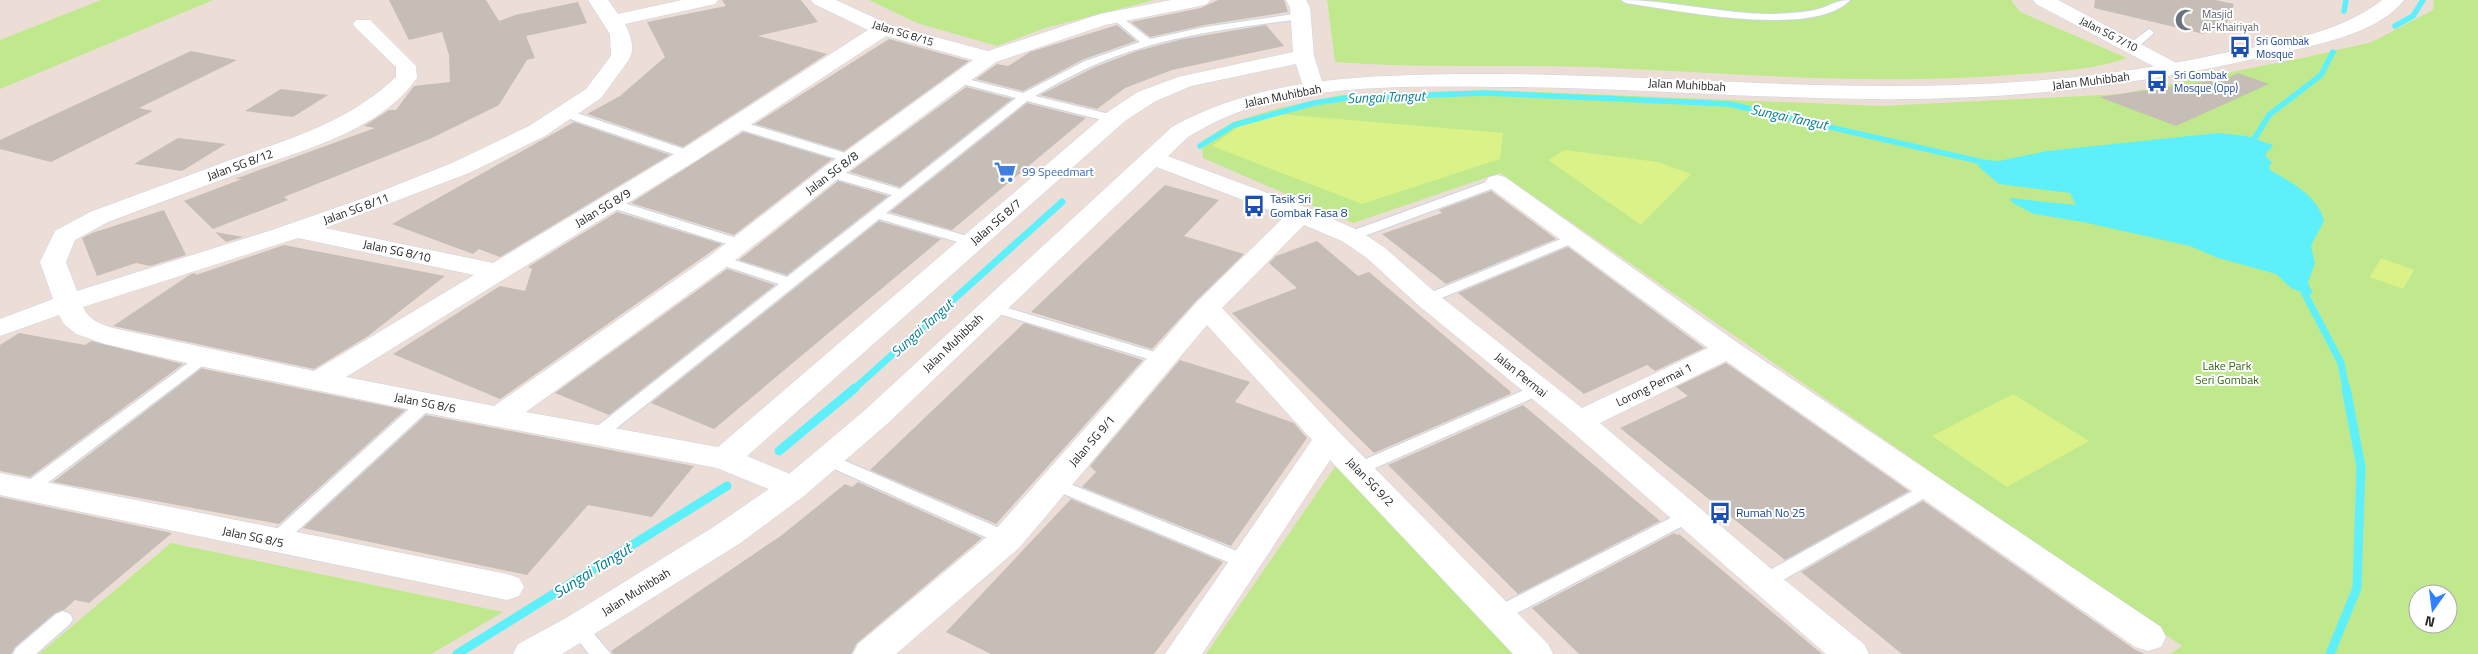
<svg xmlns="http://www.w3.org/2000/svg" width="2478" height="654" font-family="'Titillium Web',sans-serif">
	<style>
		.green { fill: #bfe98c; fill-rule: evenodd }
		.pitch { fill: #daf287 }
		.water { fill: #5df0fa }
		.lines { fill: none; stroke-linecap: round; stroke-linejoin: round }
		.stream-far2 { stroke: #5df0fa; stroke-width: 5.5 }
		.stream-far1 { stroke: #5df0fa; stroke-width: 7 }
		.stream { stroke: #5df0fa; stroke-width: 9 }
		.building { fill: #c6bdb6 }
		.service-casing { stroke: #ccd5e2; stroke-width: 2 }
		.minor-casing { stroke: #ccd5e2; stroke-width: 1 }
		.tertiary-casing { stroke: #ccd5e2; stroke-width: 1 }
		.service { fill: #fff; fill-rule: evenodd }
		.minor { fill: #fff; fill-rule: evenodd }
		.tertiary { fill: #fff; fill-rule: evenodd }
		.labels { text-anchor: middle; stroke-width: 4; stroke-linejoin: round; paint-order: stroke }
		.far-worship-label { font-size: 11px; fill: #5b616d; stroke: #fff; text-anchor: start }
		.far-street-label { font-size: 11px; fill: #272727; stroke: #fff }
		.far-transit-label { font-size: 11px; fill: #164399; stroke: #fff; text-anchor: start }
		.street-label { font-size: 12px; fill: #272727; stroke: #fff }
		.shop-label { font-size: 12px; fill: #366cbe; stroke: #fff; text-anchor: start }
		.transit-label { font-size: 12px; fill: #164399; stroke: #fff; text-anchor: start }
		.park-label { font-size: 12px; fill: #366912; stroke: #fff }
		.water-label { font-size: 14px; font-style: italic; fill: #027f94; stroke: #fff }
		.near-water-label { font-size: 16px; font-style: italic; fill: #027f94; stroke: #fff }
	</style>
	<rect width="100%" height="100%" fill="#ecded6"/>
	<path class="green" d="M101,0H213L0,89V40Z
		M869,0H1154L1045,28L997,46L917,23Z
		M1327,0H2011L2020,12L2127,58C2090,71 2049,72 2009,75C1869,86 1730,73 1590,67C1505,64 1420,69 1335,62Z
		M2434,0H2478V654H2170L2182,646L1500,173L1353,223L1203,158L1202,141L1233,122L1279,108L1342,95L1484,90L1881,106L2121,94L2307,57L2372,42L2433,10ZM2418,594H2448V624H2418Z
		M1337,464L1517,654H1206Z
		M171,543L503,612L431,654H39Z"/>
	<path class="pitch" d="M1280,114L1503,133L1500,159L1362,204L1212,146L1238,127Z
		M1565,150L1658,162L1691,174L1641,225L1548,160Z
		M2381,258L2414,270L2403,289L2370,277Z
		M2013,394L2089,441L2007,487L1932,436Z"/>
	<path class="water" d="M2218,133L2246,136L2273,145L2265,155L2272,163L2269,166L2270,170C2292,183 2317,195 2324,221L2311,246L2315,263L2308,283L2313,294H2305L2291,288L2276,274L2218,258L2190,246L2083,222L2034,214L2013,203L2009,198L2076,205L2070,193L1999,184L1980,168L1977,163L1985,160L1999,161L2047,151Z"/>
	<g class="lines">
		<path class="stream-far2" d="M2344,11L2346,0
			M2395,26L2413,16L2423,0
			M2246,143L2255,138L2269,115L2321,75L2333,52
			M1200,146L1234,125L1314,103L1346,98L1485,93L1729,104L1987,163"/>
		<path class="stream-far1" d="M2305,294L2341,363L2346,389
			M854,389L1062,202"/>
		<path class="stream" d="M779,451L855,388
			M457,654L727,486
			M2330,654L2357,588L2361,467L2346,388"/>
	</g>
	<path class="building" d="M389,0H486L499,21L515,15L578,2L587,23L526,36L535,58L527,60L499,105L432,138L284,197L288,200L213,229L184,201L242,179H235L375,128L364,126L389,110H396L414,86L450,82L449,55L442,32L409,40Z
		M722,0H801L818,22L758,36L827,54L683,147L587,114L620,96L665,57L647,22L726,6Z
		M1218,0H1284L1288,12L1205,25L1150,37L1131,22L1201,8Z
		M2095,0H2215L2234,4L2225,28L2207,25L2204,34L2094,8Z
		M1117,25L1136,41L1084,59L1023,91L976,79L997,64L1008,66L1030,52Z
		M1266,25L1284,46L1172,70L1125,88L1097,109L1040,95L1095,67L1137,51L1183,39Z
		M889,39L969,61L844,151L755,124Z
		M191,51L237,60L139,108L153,111L51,162L0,149V140Z
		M2238,73L2269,84L2176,126L2099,97L2211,81L2215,84Z
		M966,87L1012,99L900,187L850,172Z
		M281,89L328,95L293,117L245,111Z
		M1027,103L1086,118L952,230L890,212Z
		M574,122L670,155L500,257L479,249L473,254L392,224Z
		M743,132L832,159L734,235L631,203Z
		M178,138L226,144L182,171L134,164Z
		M838,181L888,196L787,275L739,260Z
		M1165,185L1219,200L1184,236L1244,254L1196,301L1152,349L1031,312Z
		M1491,191L1556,239L1446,284L1382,234L1442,213L1439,210Z
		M164,210L186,255L150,266L136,263L97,276L82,238L92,233Z
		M617,212L722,244L500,399L393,354L500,286L525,291L532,269L528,267Z
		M879,221L941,239L714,429L651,403Z
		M215,232L243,237L226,242Z
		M1317,241L1358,276L1369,272L1511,392L1510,394L1374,453L1232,313L1297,288L1269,263L1276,256Z
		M284,245L445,276L368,336L314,369L113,326L191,274L195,273L196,275Z
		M1568,247L1704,348L1655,371L1647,365L1584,394L1458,293Z
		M727,269L775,285L609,415L555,393Z
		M1024,323L1143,360L996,524L870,470Z
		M19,333L85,345L91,341L183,364L30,477L0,471V345Z
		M1180,360L1250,382L1235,402L1294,423L1307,438L1231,546L1082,487L1096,472L1090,466Z
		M1726,363L1909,491L1785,560L1620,428L1688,396L1676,387Z
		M202,368L204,369L405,410L279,524L53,482Z
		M1523,405L1660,521L1518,594L1388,465Z
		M426,415L694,466L652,517L588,505L527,575L303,528Z
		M858,482L982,538L857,643L851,654H613L611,651L782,535L845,484L852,487Z
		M0,497L172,533L89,603L75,600L64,610L55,613L15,647L11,654H0Z
		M1071,499L1223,562L1154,654H991L946,632Z
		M1923,501L2134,649L2144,654H1902L1801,572Z
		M1674,533L1677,535L1679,534L1822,654H1579L1532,608Z"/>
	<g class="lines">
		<g class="service-casing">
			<path id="service" d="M1621,0C1672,0 1721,14 1772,14C1789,13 1806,13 1822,8C1833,4 1838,0 1850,0C1814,39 1675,10 1626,3Z
				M1116,13L1150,39L1205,27L1301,13L1306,16L1301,19C1238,27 1173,35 1114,57C1087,67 1061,81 1035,96L1118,116L1120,119L1114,123L1027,101L886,213L978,239L980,242L978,245H968L879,219L603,439H591L589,435L591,431L779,284L715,263L713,260L715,257H725L787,277L892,195L826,176L825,173L826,170H836L900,189L1016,98L955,82V78L959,77L1023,93L1085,61L1140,42L1112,18V14Z
				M2149,29L2154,32L2153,34L2137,48H2129V44Z
				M568,110L693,152L695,155L689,159L685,158L564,117L562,114L564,111Z
				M736,120L855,156L857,159L851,163L847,162L732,127L730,124L732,121Z
				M1497,178L1503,182L1502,185L1356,239H1346L1344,236L1346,233Z
				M611,199L746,241L748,244L746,247H736L606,206L604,203L606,200Z
				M1573,234L1580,238L1578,241L1432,302L1427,303L1420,299L1422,296Z
				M991,303L1168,356L1171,359L1163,364L1158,362L986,310L984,307Z
				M204,353L209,355L212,358L209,361L33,494L27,496L21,494L18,490L21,486L199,355Z
				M1538,384L1544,385L1546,389L1544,393L1364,473H1352L1349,469L1352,465Z
				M426,398L432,399L434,403L432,407L281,546L275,548L269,546L266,541L269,536L420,399Z
				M827,453L1013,534L1016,539L1013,544L1007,546L1001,544L821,463L819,459L821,455Z
				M1055,478L1252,557L1255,562L1252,567L1246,569L1240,567L1049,488L1046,484L1049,480Z
				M1929,482L1935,484L1938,488L1935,492L1771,587L1764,589L1757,587L1755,582L1757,577Z
				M1688,509L1694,510L1697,515L1694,520L1504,620L1497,622L1490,620L1487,615L1490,610Z
				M63,611L70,614L73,619L70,624L36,654H13L16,648L56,614Z
				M578,620L585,623L611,654H589L568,628L571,623Z"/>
		</g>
		<g class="minor-casing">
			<path id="minor" d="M588,0H608L618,14L682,0H718L715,4L625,24C631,36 636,50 628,61L601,98L545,136L469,173L325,228L493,263L681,150L868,30L814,4L811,0H836L890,25L988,51L1100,14L1171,0H1210L1207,4L1200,6L1105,25L996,62L839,178L729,265L526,412L718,447L1109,111L1138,92L1178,77L1293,52L1290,7L1286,0H1306L1310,7L1314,56L1324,88L1321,93L1313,94L1305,93L1296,64L1191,86L1154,102L1125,121L747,456L804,480L809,488L804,496L793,499L717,468L426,413L204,367L105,344L76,334L64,324L59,315L0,336V319L53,299L40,262L55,231L90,212C137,195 184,177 230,160C290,139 349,122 396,77V67L356,28L353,24L356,20H370L416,66L417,78C380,131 305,149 248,170C201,187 154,205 108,222L75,240L66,262L77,291L272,230L364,198L452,163L529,126L586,89L611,56L610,34ZM886,36L973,60L823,168L711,255L494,406L346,377L697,160ZM298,238L474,275L314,371L113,328C100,324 89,320 83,307Z
				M2033,0H2058L2180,65L2183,69L2180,73L2173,75L2166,73L2036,4Z
				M1154,151L1310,209L1360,231L1385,248L1436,293L1582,408L1708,348L1489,187L1485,182L1489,177L1497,175L1505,177L1738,343L2161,627L2166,637L2161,647L2148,651L2135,647L1726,361L1600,423L1776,573L1864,644L1869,654H1826L1568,428L1418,305L1367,258L1342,241L1304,225L1222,308L1339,432L1548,644L1553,654H1513L1330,460L1202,654H1165L1312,440L1207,325L1019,548L896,654H853L858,644L995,530L1197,302L1285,216L1146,163L1142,158L1146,153Z
				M0,473L507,574L519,578L524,587L519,596L507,600L0,495Z"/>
		</g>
		<g class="tertiary-casing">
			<path id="tertiary" d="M2382,0H2404C2376,36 2309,46 2267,56C2137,86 2005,101 1872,99C1751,98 1631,88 1510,87C1431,86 1318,83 1244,110C1224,117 1206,126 1188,137L887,424L804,496L739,544L562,654H513L518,644L566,618L715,526L782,480L865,410L1172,127C1262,77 1360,76 1460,74C1580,73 1700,82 1819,85C1953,89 2088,83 2219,54C2274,43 2338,35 2382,0Z"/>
		</g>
		<use href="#service" class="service"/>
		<use href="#minor" class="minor"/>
		<use href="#tertiary" class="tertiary"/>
	</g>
	<defs>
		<g id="mosque-bare" transform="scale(1.725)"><path d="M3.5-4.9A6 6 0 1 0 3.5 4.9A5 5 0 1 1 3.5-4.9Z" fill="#6b7280" stroke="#fff" stroke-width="2.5" paint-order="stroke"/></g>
		<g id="bus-bare" transform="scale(1.725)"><path d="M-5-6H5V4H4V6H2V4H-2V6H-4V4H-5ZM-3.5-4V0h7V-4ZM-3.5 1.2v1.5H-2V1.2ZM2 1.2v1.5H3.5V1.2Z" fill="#1a4fb4" stroke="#fff" stroke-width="2.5" paint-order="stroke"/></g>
		<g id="supermarket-bare" transform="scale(1.725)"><path d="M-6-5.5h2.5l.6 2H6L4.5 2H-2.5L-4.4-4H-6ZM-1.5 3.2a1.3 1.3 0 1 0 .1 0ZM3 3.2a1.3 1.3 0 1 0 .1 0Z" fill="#3f7fe0" stroke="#fff" stroke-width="2.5" paint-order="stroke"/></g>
	</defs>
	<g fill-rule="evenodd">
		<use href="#mosque-bare" x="2186" y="20"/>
		<use href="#bus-bare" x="2240" y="47"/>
		<use href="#bus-bare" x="2157" y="81"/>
		<use href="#supermarket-bare" x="1005" y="172"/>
		<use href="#bus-bare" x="1254" y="206"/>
		<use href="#bus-bare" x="1720" y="513"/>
	</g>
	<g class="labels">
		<g class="far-worship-label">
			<text x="2202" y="18">Masjid<tspan x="2202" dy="13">Al-Khairiyah</tspan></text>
		</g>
		<g class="far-street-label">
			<text transform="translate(903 33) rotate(17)" y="4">Jalan SG 8/15</text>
			<text transform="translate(2109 34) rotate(27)" y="4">Jalan SG 7/10</text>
		</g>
		<g class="far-transit-label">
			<text x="2256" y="45">Sri Gombak<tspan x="2256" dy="13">Mosque</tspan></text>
			<text x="2174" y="79">Sri Gombak<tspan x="2174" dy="13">Mosque (Opp)</tspan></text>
		</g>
		<g class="street-label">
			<text transform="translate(2091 81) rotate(-7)" y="4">Jalan Muhibbah</text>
			<text transform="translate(1687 85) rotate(3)" y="4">Jalan Muhibbah</text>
			<text transform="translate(1283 96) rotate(-11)" y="4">Jalan Muhibbah</text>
			<text transform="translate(240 165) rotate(-20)" y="4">Jalan SG 8/12</text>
			<text transform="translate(832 173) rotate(-37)" y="4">Jalan SG 8/8</text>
			<text transform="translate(603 208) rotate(-31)" y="4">Jalan SG 8/9</text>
			<text transform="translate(356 209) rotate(-20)" y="4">Jalan SG 8/11</text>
			<text transform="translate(996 222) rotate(-41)" y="4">Jalan SG 8/7</text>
			<text transform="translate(397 251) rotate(12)" y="4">Jalan SG 8/10</text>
			<text transform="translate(953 343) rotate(-44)" y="4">Jalan Muhibbah</text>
			<text transform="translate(1521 375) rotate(39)" y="4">Jalan Permai</text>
			<text transform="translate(1654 385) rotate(-26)" y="4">Lorong Permai 1</text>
			<text transform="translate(425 403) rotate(11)" y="4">Jalan SG 8/6</text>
			<text transform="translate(1092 441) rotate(-49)" y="4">Jalan SG 9/1</text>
			<text transform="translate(1370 482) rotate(46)" y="4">Jalan SG 9/2</text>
			<text transform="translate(253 537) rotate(12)" y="4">Jalan SG 8/5</text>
			<text transform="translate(636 592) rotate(-32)" y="4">Jalan Muhibbah</text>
		</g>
		<g class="shop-label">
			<text x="1022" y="176">99 Speedmart</text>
		</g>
		<g class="transit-label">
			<text x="1270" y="203">Tasik Sri<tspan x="1270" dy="14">Gombak Fasa 8</tspan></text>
			<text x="1736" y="517">Rumah No 25</text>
		</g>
		<g class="park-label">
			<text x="2227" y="370">Lake Park<tspan x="2227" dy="14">Seri Gombak</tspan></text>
		</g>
		<g class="water-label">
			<text transform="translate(1386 97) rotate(-2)" y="5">Sungai Tangut</text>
			<text transform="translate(1789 117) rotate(12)" y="5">Sungai Tangut</text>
			<text transform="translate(922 328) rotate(-42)" y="5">Sungai Tangut</text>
		</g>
		<g class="near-water-label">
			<text transform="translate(592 570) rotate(-32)" y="6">Sungai Tangut</text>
		</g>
	</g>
	<g transform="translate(2433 609) rotate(194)"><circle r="24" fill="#ffffff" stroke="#a9a9a9"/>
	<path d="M0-4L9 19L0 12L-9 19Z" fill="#3081ff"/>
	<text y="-8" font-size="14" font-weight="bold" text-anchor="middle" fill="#272727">N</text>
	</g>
</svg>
